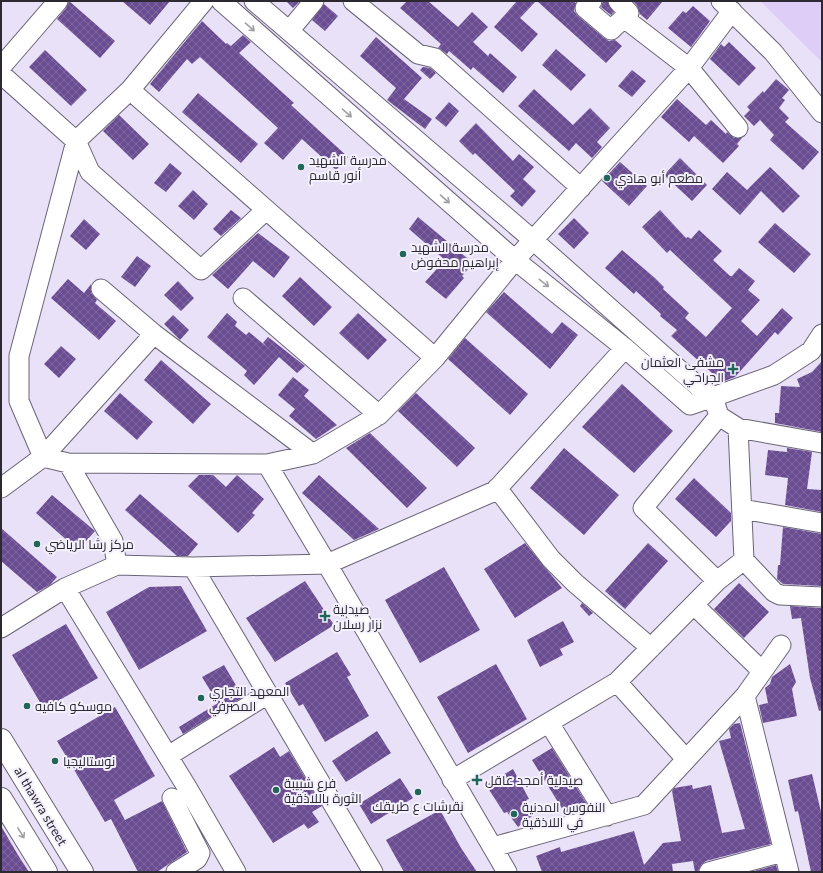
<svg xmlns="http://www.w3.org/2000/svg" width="823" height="873" font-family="Lato,Cairo,sans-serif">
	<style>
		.green { fill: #ddcdf7 }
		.building { fill: url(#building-cross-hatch) }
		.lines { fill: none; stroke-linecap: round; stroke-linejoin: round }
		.minor-casing { stroke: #6b6477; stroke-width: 21 }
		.major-casing { stroke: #6b6477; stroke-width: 24 }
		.minor { stroke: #fff; stroke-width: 19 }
		.major { stroke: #fff; stroke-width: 22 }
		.oneway { stroke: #a09fa2 }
		.poi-dot { fill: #20665a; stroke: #f5f0fe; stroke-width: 1.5 }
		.labels { text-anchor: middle; stroke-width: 4; stroke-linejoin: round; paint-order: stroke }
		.poi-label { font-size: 13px; fill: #2c2931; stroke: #f5f0fe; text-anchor: start }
		.street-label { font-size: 13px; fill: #2c2931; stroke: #f5f0fe }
	</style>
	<defs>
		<pattern id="building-cross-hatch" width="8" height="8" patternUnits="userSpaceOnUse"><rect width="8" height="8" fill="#6a4c92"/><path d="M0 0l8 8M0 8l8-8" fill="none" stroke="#80699e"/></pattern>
	</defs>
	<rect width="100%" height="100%" fill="#e9e1f7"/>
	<path class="green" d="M760,1H822V62Z"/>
	<path class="building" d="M69,1L115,41L100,58L57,19L66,8Z
		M122,1H170L150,25Z
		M286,1H300L293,8Z
		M407,1H428L458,27L472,12L488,27L473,42L488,56L490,53L517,77L503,93L473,67L471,70L449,51L447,54L438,48L441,44L400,8Z
		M517,1H536L520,18L538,34L522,52L494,27Z
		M537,1H573L576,3L574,11L578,16L604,38L609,41L615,40L622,46L606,63Z
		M603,1H607L614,12L611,15L601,7Z
		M633,1H663L647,20L640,14L637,6Z
		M324,4L338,16L325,31L312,20Z
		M693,6L710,21L691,47L668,28L683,11L686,13Z
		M202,21L226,44L227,43L231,46L243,35L251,42L239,53L294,103L291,105L348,157L336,170L302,139L283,160L264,143L278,128L200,57L192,64L187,59L159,92L150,84Z
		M376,37L422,78L404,99L432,119L425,129L387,100L396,88L360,56Z
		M729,42L756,68L739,86L710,59L721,44L724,47Z
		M556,49L586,75L571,91L542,65Z
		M45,50L87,90L71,106L29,67Z
		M423,67L430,68L436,73L430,79L420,70Z
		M632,70L646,81L632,97L618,86Z
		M776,79L789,90L782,98L785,100L779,108L789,118L785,122L819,152L803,170L770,140L774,135L760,120L754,126L744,116L750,110L747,107L763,91L764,93Z
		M534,89L573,125L590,108L610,128L597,142L602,147L592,158L576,143L569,151L518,106Z
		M198,93L258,144L241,163L182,112Z
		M677,99L706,125L711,120L726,134L727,132L734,138H742L737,144L739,146L723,163L694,136L689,142L661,117Z
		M449,102L459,111L446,127L435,118Z
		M119,115L149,144L133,160L103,131Z
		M476,123L513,161L519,154L534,167L523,179L536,191L522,207L510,196L515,191L475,153L473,155L459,141Z
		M680,158L707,185L692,201L664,175Z
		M620,162L647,186L629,206L602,181Z
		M170,163L182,173L166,192L154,183Z
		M770,167L800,196L783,213L761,191L740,215L712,189L727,172L747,190Z
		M193,190L208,204L194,220L178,206Z
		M231,210L241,218L221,236L213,229Z
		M660,210L686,238L688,237L691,239L699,230L722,251L713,260L730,276H732L739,268L755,281L748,290L760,300L741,321L757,336L782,308L793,318L778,335L775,332L735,377L722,382L671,336L677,330L660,316L661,314L636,291L634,294L605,268L622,250L655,278L664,287L663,289L689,313L685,318L706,337L732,308L670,250L667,253L642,227Z
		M418,217L473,263L462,276L464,278L446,299L425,282L445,260L409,229Z
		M574,218L589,233L574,249L558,234Z
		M84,219L100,234L86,250L70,236Z
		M775,223L811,254L794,273L758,242Z
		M258,233L290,257L274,278L253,261L228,289L212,275Z
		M137,256L151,266L135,287L121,277Z
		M300,277L332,307L314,326L282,296Z
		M68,279L84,293L91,284V293L97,300L95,303L116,321L99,340L51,298Z
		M178,281L194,298L181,311L164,295Z
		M504,292L552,334L562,322L578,335L550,369L486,312Z
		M227,313L237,322L235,326L246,335L249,332L267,347L263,343L268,337L305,366L297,373L279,357L254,385L244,375L247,371L207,337Z
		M358,313L387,340L368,360L339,333Z
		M173,315L189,330L180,340L164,324Z
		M465,338L528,394L510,415L448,359Z
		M61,346L76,359L59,378L44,364Z
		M161,360L211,404L193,424L144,380Z
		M822,361V432L775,423V413H779L781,386L800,387L797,379L812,372Z
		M293,377L309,390L304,396L337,425L316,439L289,416L295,409L278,395Z
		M622,384L673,431L634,473L582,427Z
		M120,393L153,422L137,440L104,411Z
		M416,393L475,448L457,467L398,411Z
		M370,433L427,488L407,508L346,448Z
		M564,448L619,495L584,535L530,488Z
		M787,448L812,452L807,489L822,490V512L785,505L788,478L765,475L768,450L787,452Z
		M199,475H213L226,487L237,475L264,499L252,513L255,515L238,533L188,486Z
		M319,475L379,529L354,540L302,493Z
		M694,478L731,513V521L716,537L675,499Z
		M140,494L198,544L188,556H177L125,510Z
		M52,495L95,531L78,550L36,513Z
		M783,527L822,534V586L783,584L777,579L778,565H780Z
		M1,528L57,577L50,585L37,592L1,561Z
		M525,543L562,588L515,618L484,569Z
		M648,543L668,561L625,609L605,591Z
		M444,567L480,630L420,663L385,600Z
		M305,581L334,625L275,662L246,618Z
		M739,583L769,612L744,638L714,609Z
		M181,586L207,631L139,670L106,612L149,587Z
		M582,603L593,613L589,616L580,606Z
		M790,606L822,608V710L819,711L810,678L801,618L792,619Z
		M563,621L574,642L560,649L563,655L540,667L527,640Z
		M66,624L98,678L44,709L12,655Z
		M337,652L351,675L347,677L369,716L325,742L303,704L299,706L285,683Z
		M496,664L527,719L468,753L437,697Z
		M790,664L796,682L792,689L797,716L763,723L759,705L768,703L765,688L770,684L772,677Z
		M224,665L243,697L183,734L179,727L218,703L202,677Z
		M115,707L155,776L114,800L125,820L162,801L187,852L157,872H138L111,819L105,822L57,741Z
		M740,723L771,844L706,861L701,865L698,872H695L693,861L672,864L673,872H542L536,856L560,847L561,852L634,831L644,865L663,843L681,841L672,791L674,788L692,785L693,789L711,785L722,833L745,829L719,741L731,738L729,729L734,724Z
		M377,731L391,753L346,782L332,761Z
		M274,747L280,757L289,751L322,806L312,812L319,822L308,829L304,824L273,843L229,776Z
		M552,748L588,806L578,812L566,815L532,760Z
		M513,769L529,799L526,800L536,813L518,827L507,812L504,813L486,785Z
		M812,774L822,816V872H811L798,811L795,812L788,780Z
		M400,778L413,798L371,824L359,804Z
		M440,810L461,848L477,872H404L386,840Z
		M1,826L18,855L29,872H1Z
		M776,865L778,872H751Z"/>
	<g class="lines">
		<g class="minor-casing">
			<path id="minor" d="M204,1L130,90L76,141L19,356V401L43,457L68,463L267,464L313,454L379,415L435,358L515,260L689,68L732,11
				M221,1L515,260L625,348L690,405L713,397L700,388L533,240L254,1
				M353,1L418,54L435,58L581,188
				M592,1L585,8L611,30L629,13L618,1
				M721,1L773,52L822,113
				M624,18L689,68L738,128
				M289,31L314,1
				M1,67L58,1
				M1,74L76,141L90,172L201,270L266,210
				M130,90L435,358
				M101,289L154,334L313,454
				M243,298L379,415
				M822,334L811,351L774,375L713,397L719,416L738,428L744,560L774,592L780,595L822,597
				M738,428L822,443
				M68,463L113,541L117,565
				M267,464L327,564L507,872
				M1,488L43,457L154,334
				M497,488L551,559L575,583L651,648
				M742,509L822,523
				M193,567L373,872
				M717,581L643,508L719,416
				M65,588L188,789L236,872
				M694,605L762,671
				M1,628L65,588L117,565L193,567L327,564L495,491L625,348
				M617,682L686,759
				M745,696L789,872
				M549,723L607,816
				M168,756L268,694
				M452,780L617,682L717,581L744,560
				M172,798L200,853L197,859L176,872
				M493,847L644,805L745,696L781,645
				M709,872L783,852"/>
		</g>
		<g class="major-casing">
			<path id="major" d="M1,740L82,872
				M1,799L46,872"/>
		</g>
		<use href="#minor" class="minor"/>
		<use href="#major" class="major"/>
	</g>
	<defs><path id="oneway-shaft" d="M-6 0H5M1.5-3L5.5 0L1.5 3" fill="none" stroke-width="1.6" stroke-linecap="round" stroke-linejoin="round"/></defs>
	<g class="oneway">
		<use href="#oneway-shaft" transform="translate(250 27) rotate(41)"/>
		<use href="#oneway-shaft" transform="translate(347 113) rotate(41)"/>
		<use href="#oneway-shaft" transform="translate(445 199) rotate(41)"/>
		<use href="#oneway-shaft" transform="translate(544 283) rotate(38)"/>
		<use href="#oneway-shaft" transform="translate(21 833) rotate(58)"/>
	</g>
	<g class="poi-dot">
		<circle cx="301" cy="167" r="4"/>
		<circle cx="607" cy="178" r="4"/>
		<circle cx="403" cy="254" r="4"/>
		<path d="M731 363h4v4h4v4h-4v4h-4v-4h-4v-4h4z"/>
		<circle cx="37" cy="544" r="4"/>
		<path d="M323 610h4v4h4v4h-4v4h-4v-4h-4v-4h4z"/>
		<circle cx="201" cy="698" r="4"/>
		<circle cx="27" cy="706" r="4"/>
		<circle cx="55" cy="761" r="4"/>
		<path d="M475 774h4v4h4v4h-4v4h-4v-4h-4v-4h4z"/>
		<circle cx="276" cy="790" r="4"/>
		<circle cx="418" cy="792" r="4"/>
		<circle cx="514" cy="814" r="4"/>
	</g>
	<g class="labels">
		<g class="poi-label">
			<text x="309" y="165">مدرسة الشهيد<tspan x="309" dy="15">أنور قاسم</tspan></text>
			<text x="615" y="183">مطعم أبو هادي</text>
			<text x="411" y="252">مدرسة الشهيد<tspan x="411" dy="15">إبراهيم محفوض</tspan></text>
			<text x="724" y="367" text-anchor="end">مشفى العثمان<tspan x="724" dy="15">الجراحي</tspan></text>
			<text x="45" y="549">مركز رشا الرياضي</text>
			<text x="333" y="614">صيدلية<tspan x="333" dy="15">نزار رسلان</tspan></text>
			<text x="209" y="696">المعهد التجاري<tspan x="209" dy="15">المصرفي</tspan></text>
			<text x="35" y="711">موسكو كافيه</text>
			<text x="63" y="766">نوستاليجيا</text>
			<text x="485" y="785">صيدلية أمجد عاقل</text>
			<text x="284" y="788">فرع شبيبة<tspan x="284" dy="15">الثورة باللاذقية</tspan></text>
			<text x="418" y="811" text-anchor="middle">نقرشات ع طريقك</text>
			<text x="522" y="812">النفوس المدنية<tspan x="522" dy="15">في اللاذقية</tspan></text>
		</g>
		<g class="street-label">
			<text transform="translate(41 806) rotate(59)" y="5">al thawra street</text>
		</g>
	</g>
	<rect width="823" height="873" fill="none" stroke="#2c2931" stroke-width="4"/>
</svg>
